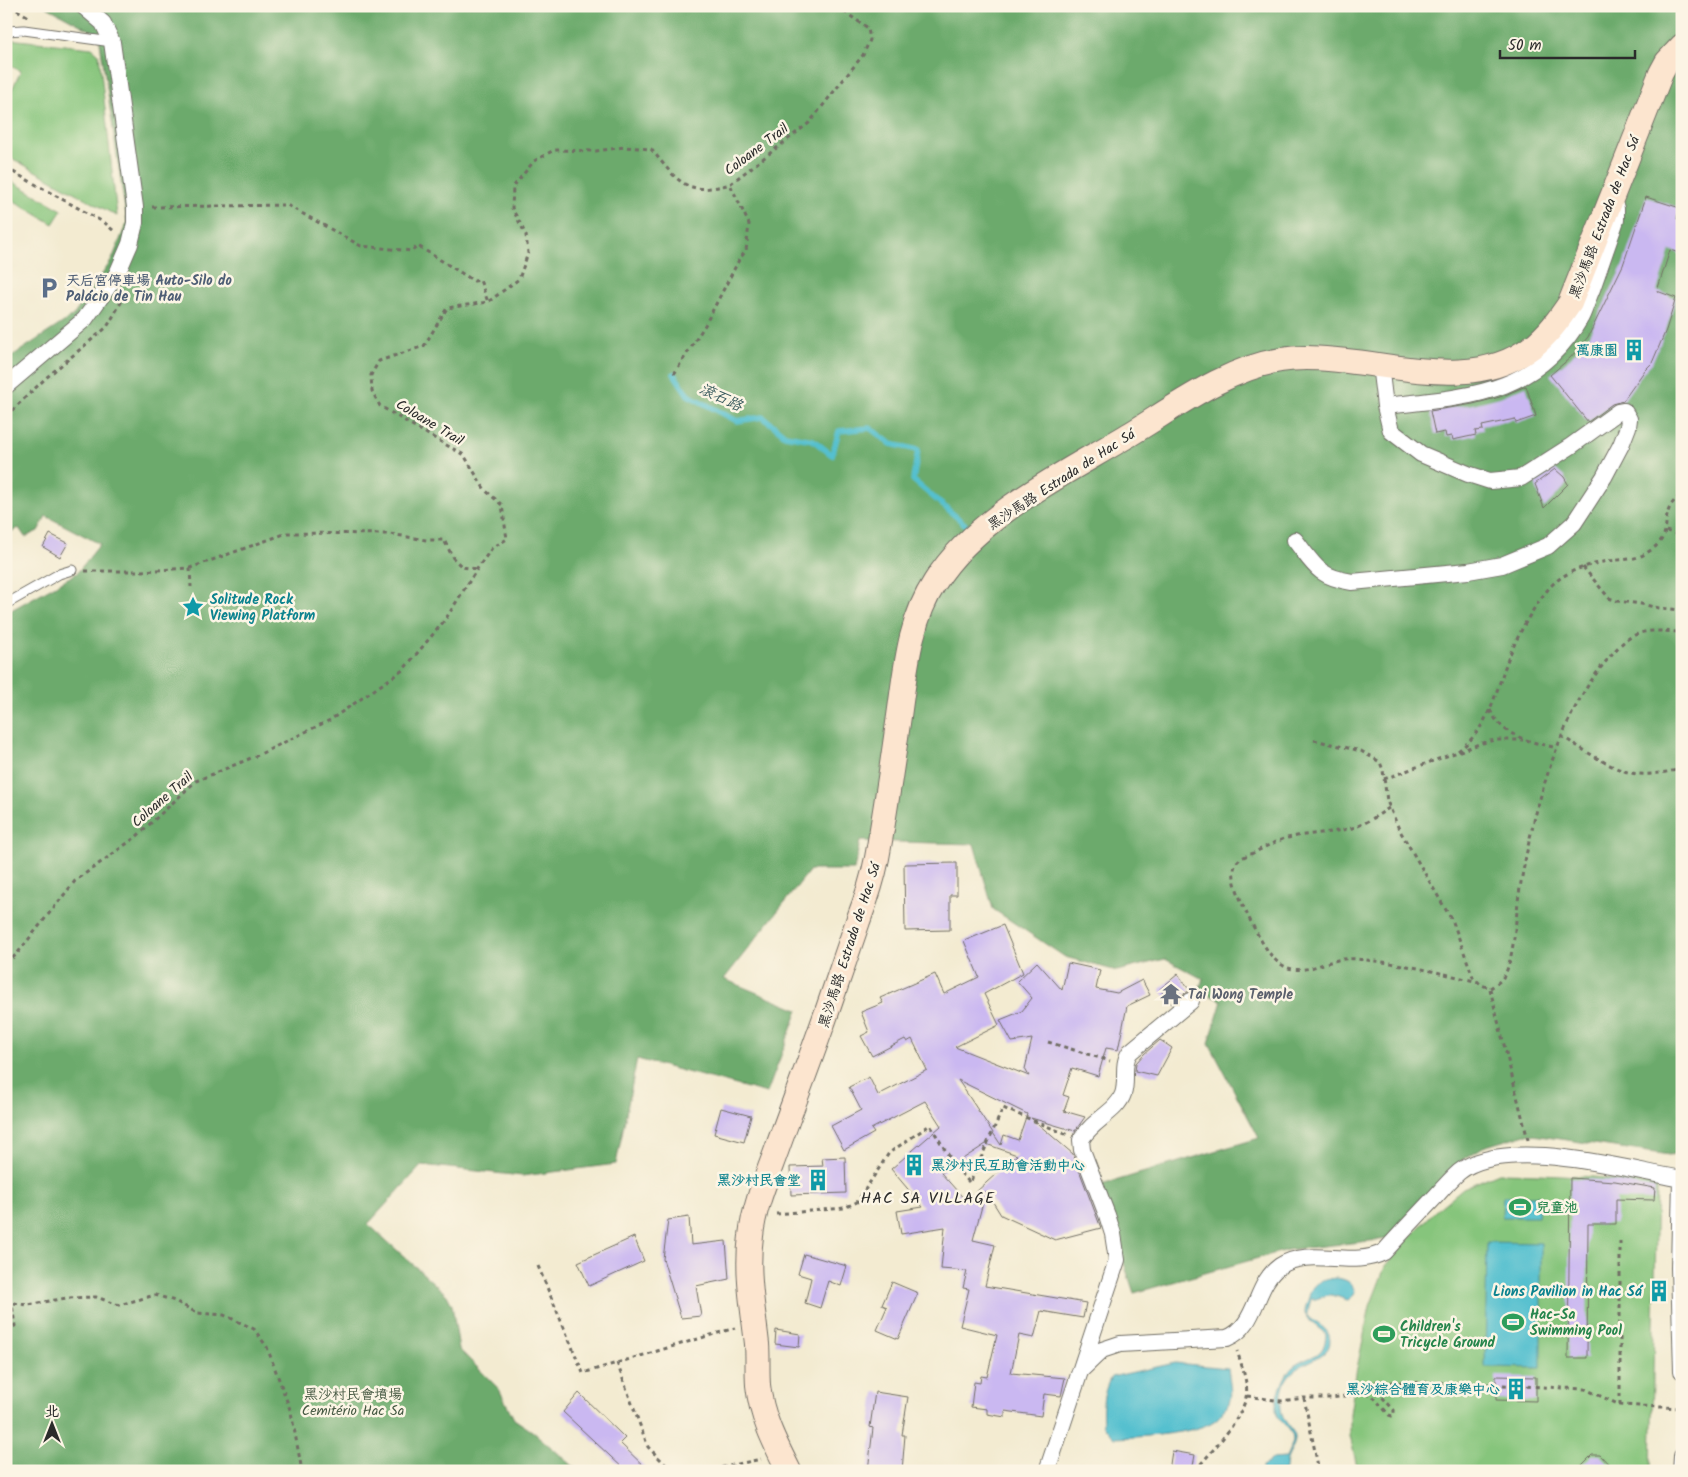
<svg xmlns="http://www.w3.org/2000/svg" width="1688" height="1477" font-family="Kalam,'LXGW WenKai TC',sans-serif">
	<style>
		.green { fill: #86c57c; stroke: #587854 }
		.forest { fill: #6caa6c; stroke: #4c6a4c }
		.water { fill: #54c0cf; stroke: #40767d }
		.lines { fill: none; stroke-linecap: round; stroke-linejoin: round }
		.stream { stroke: #54c0cf; stroke-width: 5.5 }
		.building { fill: #cab8f1; fill-rule: evenodd }
		.service-casing { stroke: #716e65; stroke-width: 11 }
		.minor-casing { stroke: #716e65; stroke-width: 18 }
		.secondary-casing { stroke: #716e65; stroke-width: 26 }
		.path { stroke: #716e65; stroke-width: 3; stroke-dasharray: 4 4; stroke-linecap: butt }
		.service { stroke: #fff; stroke-width: 9 }
		.minor { stroke: #fff; stroke-width: 16 }
		.secondary { stroke: #fce5cf; stroke-width: 24 }
		.labels { text-anchor: middle; stroke-width: 5; stroke-linejoin: round; paint-order: stroke }
		.street-label { font-size: 14px; fill: #2b2b2b; stroke: #fcf5e5 }
		.service-label { font-size: 14px; font-weight: bold; fill: #4e5e75; stroke: #fcf5e5; text-anchor: start }
		.culture-label { font-size: 14px; font-weight: bold; fill: #0d838f; stroke: #fcf5e5; text-anchor: end }
		.worship-label { font-size: 14px; font-weight: bold; fill: #5b616d; stroke: #fcf5e5; text-anchor: start }
		.leisure-label { font-size: 14px; font-weight: bold; fill: #27864d; stroke: #fcf5e5; text-anchor: start }
		.park-label { font-size: 14px; fill: #465943; stroke: #fcf5e5 }
		.water-label { font-size: 15px; font-style: italic; fill: #37585c; stroke: #fcf5e5 }
		.quarter-label { font-size: 16px; letter-spacing: 1px; fill: #2b2b2b; stroke: #fcf5e5 }
	</style>
	<rect width="100%" height="100%" fill="#fcf5e5"/>
	<filter id="ink" filterUnits="userSpaceOnUse"><feTurbulence type="fractalNoise" baseFrequency=".02" numOctaves="2"/><feDisplacementMap in="SourceGraphic" scale="10" xChannelSelector="R" yChannelSelector="G"/><feConvolveMatrix kernelMatrix="1 2 1 2 8 2 1 2 1" color-interpolation-filters="sRGB"/></filter>
	<filter id="wash" filterUnits="userSpaceOnUse"><feTurbulence type="fractalNoise" baseFrequency=".0096" numOctaves="4" result="noise"/><feDisplacementMap in="SourceGraphic" scale="20" xChannelSelector="R" yChannelSelector="G"/><feGaussianBlur stdDeviation="1.12" result="paint"/><feColorMatrix in="noise" values="0 0 0 0 0 0 0 0 0 0 0 0 0 0 0 0 0 1.4 0 .05"/><feComposite in="paint" operator="in"/></filter>
	<g filter="url(#wash)">
		<rect width="100%" height="100%" fill="#f3ebd1"/>
		<path class="green" d="M9,39L92,48L99,54L117,216L6,155V149L11,139L6,137V101L21,71L6,64V41Z
			M6,178L62,210L53,224L6,196Z
			M1499,1173C1553,1174 1605,1176 1657,1185L1651,1471H1358L1350,1436V1414L1356,1373L1370,1306L1385,1267L1408,1239L1434,1212L1463,1188Z"/>
		<path class="forest" d="M45,6H1682V1153L1669,1155L1526,1134L1483,1147L1458,1163L1388,1239L1287,1250L1134,1293L1098,1186L1259,1138L1209,1043L1222,1001L1199,990L1203,979L1165,959L1117,971L1065,957L993,909L974,844L860,841L854,870H810L724,979L798,1010L767,1093L637,1059L616,1164L522,1176L422,1165L368,1224L447,1295L452,1305L459,1349L499,1389L514,1419L532,1431L579,1471H6V613L77,573L100,544L46,516L38,531L25,537L19,528L6,534V360L73,316L112,260L127,222L99,35Z"/>
		<path class="water" d="M1503,1196H1539L1538,1217H1502Z
			M1487,1242L1541,1243V1368L1485,1367Z
			M1335,1278C1345,1279 1351,1281 1355,1291L1354,1295L1348,1300C1342,1299 1334,1294 1327,1295C1321,1296 1318,1300 1311,1299L1307,1314C1312,1323 1325,1325 1329,1335C1337,1362 1292,1358 1284,1385C1280,1400 1278,1412 1288,1425C1291,1429 1295,1433 1295,1438C1295,1446 1289,1453 1287,1460C1286,1464 1287,1467 1285,1471H1262V1466L1268,1463L1272,1459L1286,1458C1288,1453 1292,1446 1293,1440C1293,1429 1280,1423 1277,1414C1274,1406 1278,1394 1281,1387C1284,1379 1287,1372 1293,1367C1309,1354 1325,1360 1326,1334L1311,1322L1305,1313C1305,1307 1307,1303 1309,1297C1312,1282 1320,1281 1335,1278Z
			M1175,1363L1228,1368C1229,1378 1233,1393 1229,1403C1226,1408 1219,1418 1214,1421C1195,1434 1139,1437 1115,1438L1103,1426C1102,1408 1102,1394 1111,1377Z"/>
		<g class="lines">
			<path class="stream" d="M674,374L688,395L737,421L763,417L785,435L813,440L832,455L839,431L870,428L891,444L918,450L913,480L973,531"/>
		</g>
		<g id="blocks">
			<path class="building" d="M1646,197L1680,208L1677,219L1682,221V254L1670,250L1657,291L1676,298L1666,330L1652,363L1645,370L1623,401L1612,404L1588,422L1550,375L1570,358L1588,337L1623,265Z
				M1526,386L1536,416L1516,423L1515,419L1482,426L1483,430L1475,431L1476,435L1453,440L1452,436L1446,437L1445,432L1435,434L1430,411L1473,404L1500,397Z
				M1555,469L1564,477L1568,484L1544,508L1535,484Z
				M50,534L68,543L60,557L43,547Z
				M957,863V895H950V930L905,931L904,864Z
				M1003,925L1023,973L984,994L999,1025L955,1047L1029,1076L1025,1069L1032,1039L1012,1042L1000,1020L1022,1011L1032,998L1017,981L1037,962L1062,990L1068,963L1100,970L1096,989L1117,993L1142,980L1150,995L1127,1006L1118,1050L1106,1048L1098,1076L1072,1068L1063,1095L1069,1097L1064,1111L1085,1117L1075,1131L1031,1118L1073,1154L1101,1228L1055,1240L1001,1215L986,1191L973,1240L995,1245L985,1286L1086,1303L1083,1318L1041,1311L1034,1338L1019,1335L1011,1373L1065,1378L1061,1396L1044,1394L1041,1416L1005,1411V1417L987,1414V1409L971,1407L974,1382L980,1383L981,1376L987,1377L997,1335L960,1326L969,1289L963,1288L967,1271L941,1269L945,1227L901,1234L897,1211L923,1207L891,1169L941,1126L925,1101L871,1129L874,1133L844,1150L831,1126L861,1110L849,1087L869,1077L878,1095L927,1070L912,1039L907,1042L905,1039L872,1056L861,1036L869,1032L861,1012L883,1003L880,998L935,974L944,994L979,977L964,941ZM958,1080L1027,1114L1018,1140L1004,1135L1001,1145ZM986,1144L1017,1155L966,1201L941,1173Z
				M1178,974L1190,991L1185,993L1171,1004L1160,989Z
				M1160,1040L1172,1048L1157,1076L1135,1071L1136,1063L1144,1054Z
				M721,1108L751,1116L744,1142L714,1134Z
				M845,1157L846,1193L791,1195L790,1167L823,1166L822,1158Z
				M1570,1178L1615,1181L1655,1188L1654,1200L1616,1199V1224H1588L1587,1358H1568Z
				M689,1217L691,1245L726,1241L729,1279L696,1286L701,1316L681,1318L663,1259L668,1220Z
				M634,1237L644,1261L589,1286L578,1262Z
				M804,1254L847,1266L841,1286L828,1281L820,1308L805,1303L811,1278L798,1274Z
				M892,1282L918,1293L898,1339L877,1330L887,1307L882,1305Z
				M776,1330L800,1334L799,1347L775,1344Z
				M1496,1376L1536,1377V1401L1496,1400Z
				M875,1392L908,1397L902,1435H905L902,1471H868L873,1428L870,1427Z
				M579,1393L625,1438L620,1443L649,1471H626L563,1412Z
				M1172,1451L1195,1455L1192,1471H1169Z
				M1592,1455H1600L1615,1471H1576Z"/>
		</g>
	</g>
	<g filter="url(#ink)">
		<use href="#blocks" fill-opacity="0" stroke="#716e65" stroke-width="1"/>
		<g class="lines">
			<g class="service-casing">
				<path id="service" d="M6,31L24,30L112,42
					M6,604L59,574L72,570"/>
			</g>
			<g class="minor-casing">
				<path id="minor" d="M6,386L85,319L117,274L130,244L135,223V207L112,42L103,23L83,6
					M1385,406C1466,397 1536,396 1581,317C1585,309 1588,298 1592,289C1600,266 1608,243 1616,220V208L1611,201
					M1295,540C1315,566 1318,577 1352,582L1468,571L1502,565L1548,546L1574,523L1604,477L1621,445L1628,427L1629,419L1624,411L1618,412L1571,446L1521,478L1490,481L1468,474L1421,454L1391,431L1385,406L1380,365
					M1681,1179L1679,1268L1682,1371
					M1080,1371L1102,1350L1120,1344L1227,1338C1258,1326 1254,1284 1280,1266C1310,1246 1352,1269 1384,1252C1401,1233 1418,1215 1436,1196C1443,1188 1451,1179 1459,1172C1505,1135 1628,1170 1682,1179
					M1047,1471L1117,1260L1113,1234L1107,1215L1082,1150L1081,1140C1091,1121 1117,1112 1123,1094C1128,1080 1121,1065 1130,1052L1191,1001
					M1681,1471L1682,1456"/>
			</g>
			<g class="secondary-casing">
				<path id="secondary" d="M789,1471C775,1443 761,1416 758,1385C757,1371 758,1357 757,1344C753,1308 746,1272 751,1236C754,1206 767,1177 777,1149C795,1099 814,1050 831,1000C840,974 849,947 858,921C866,900 873,879 877,858C886,808 893,759 900,709C906,666 910,620 935,582C977,515 1066,473 1132,433C1178,405 1226,369 1281,360C1305,356 1331,359 1355,362C1414,369 1481,386 1532,347C1548,335 1559,319 1570,303L1661,73L1667,62L1682,46"/>
			</g>
			<path class="path" d="M10,6L29,17
				M132,6L159,9L171,6
				M6,168L105,223L115,232
				M152,207L287,205L361,246L412,251L418,246L474,281L480,280L488,302
				M674,374L705,325L740,258L746,251L749,224L730,184
				M6,416L47,377L107,327L127,292
				M1666,531L1682,536
				M1583,567L1609,598L1617,601L1641,604L1659,608L1682,610
				M190,568L191,587
				M85,571H141L190,568L287,533L390,534L426,540H444L453,558L462,567L477,569
				M1490,710C1504,738 1529,741 1557,748
				M1561,736C1582,748 1615,773 1639,774C1653,775 1667,772 1682,769
				M1314,740L1361,751L1380,762L1383,770L1387,801L1399,829L1453,922L1473,977L1481,985L1490,988
				M1458,751C1489,728 1495,694 1508,659C1519,633 1532,608 1550,587C1565,571 1587,565 1608,561C1623,559 1635,561 1648,552C1678,533 1656,518 1677,498L1682,497
				M1384,779L1482,743L1495,740H1523
				M1389,808C1378,815 1366,824 1352,828C1333,833 1312,833 1292,837C1280,839 1269,845 1257,851C1252,854 1245,856 1240,859C1228,868 1236,887 1240,898C1245,912 1267,956 1279,963C1301,979 1322,961 1344,959C1354,958 1365,960 1375,961C1410,965 1444,974 1479,982
				M6,963L16,955L75,881L136,837L196,781L256,756L330,720L403,670L445,620L477,569L492,548L507,539L502,505L485,490L464,455L427,434L380,406L372,391L371,375L379,361L424,346L447,308L488,302L519,279L528,253L526,235L512,208L513,187L534,161L554,150L596,151L625,147L651,149C678,181 685,197 730,184L809,123L863,55L870,40L868,28L836,6
				M1490,988C1495,985 1500,982 1504,976C1514,960 1516,915 1519,894C1531,820 1557,716 1608,659C1615,650 1623,641 1633,636C1647,628 1666,632 1682,632
				M1490,989L1528,1140
				M1048,1042L1110,1061
				M776,1214L844,1208L857,1202L889,1153L930,1125L955,1166L970,1183L1003,1108L1068,1135
				M538,1266L583,1373L735,1328
				M6,1302L28,1305L66,1298L96,1297L119,1305L155,1295L175,1301L197,1313L224,1315L254,1329L267,1347L291,1412L302,1471
				M6,1329L15,1326L12,1304
				M617,1363L648,1447L666,1465L678,1471
				M1247,1396L1281,1401L1304,1398H1332L1364,1393L1372,1395L1389,1415L1392,1416L1394,1415V1410L1373,1387L1374,1382L1459,1383L1585,1389L1620,1405L1682,1408
				M1304,1398L1319,1471
				M1620,1405V1239
				M706,1471L761,1459
				M1199,1471L1198,1467C1213,1450 1242,1419 1246,1397C1249,1385 1241,1363 1237,1351"/>
			<use href="#service" class="service"/>
			<use href="#minor" class="minor"/>
			<use href="#secondary" class="secondary"/>
		</g>
	</g>
	<defs>
		<g id="parking-bare" transform="scale(1.725)"><path d="M-3.5-5.5H1a3.5 3.5 0 0 1 0 7H-1V5.5H-3.5ZM-1-3.4V-.6H.8a1.4 1.4 0 0 0 0-2.8Z" fill="#5c6f8a" stroke="#fcf5e5" stroke-width="2.5" paint-order="stroke"/></g>
		<g id="building-bare" transform="scale(1.725)"><path d="M-4-6H4V6H1V3H-1V6H-4ZM-2.5-4.3h1.7v1.8h-1.7ZM.8-4.3h1.7v1.8H.8ZM-2.5-1h1.7V.8h-1.7ZM.8-1h1.7V.8H.8Z" fill="#0f9aa8" stroke="#fcf5e5" stroke-width="2.5" paint-order="stroke"/></g>
		<g id="sight-bare" transform="scale(1.725)"><path d="M0-6L1.8-2.2L6-1.7L2.9 1.2L3.7 5.4L0 3.3L-3.7 5.4L-2.9 1.2L-6-1.7L-1.8-2.2Z" fill="#0f9aa8" stroke="#fcf5e5" stroke-width="2.5" paint-order="stroke"/></g>
		<g id="temple-bare" transform="scale(1.725)"><path d="M0-6L5-2H3V0L6.5 2.5H4V6H1.5V3h-3V6H-4V2.5H-6.5L-3 0V-2H-5Z" fill="#6b7280" stroke="#fcf5e5" stroke-width="2.5" paint-order="stroke"/></g>
		<g id="stadium-bare" transform="scale(1.725)"><path d="M0-5a6.5 5 0 1 0 0 10a6.5 5 0 1 0 0-10ZM-3.5-1.8h7v3.6h-7Z" fill="#2e9e5b" stroke="#fcf5e5" stroke-width="2.5" paint-order="stroke"/></g>
	</defs>
	<g fill-rule="evenodd">
		<use href="#parking-bare" x="49" y="288"/>
		<use href="#building-bare" x="1634" y="350"/>
		<use href="#sight-bare" x="193" y="607"/>
		<use href="#temple-bare" x="1171" y="994"/>
		<use href="#building-bare" x="914" y="1165"/>
		<use href="#building-bare" x="818" y="1180"/>
		<use href="#stadium-bare" x="1520" y="1207"/>
		<use href="#building-bare" x="1659" y="1291"/>
		<use href="#stadium-bare" x="1513" y="1322"/>
		<use href="#stadium-bare" x="1384" y="1334"/>
		<use href="#building-bare" x="1516" y="1389"/>
	</g>
	<g class="labels">
		<g class="street-label">
			<text transform="translate(756 149) rotate(-37)" y="5">Coloane Trail</text>
			<text transform="translate(1604 217) rotate(-69)" y="5">黑沙馬路 Estrada de Hac Sá</text>
			<text transform="translate(430 422) rotate(31)" y="5">Coloane Trail</text>
			<text transform="translate(1061 479) rotate(-33)" y="5">黑沙馬路 Estrada de Hac Sá</text>
			<text transform="translate(162 799) rotate(-41)" y="5">Coloane Trail</text>
			<text transform="translate(849 945) rotate(-72)" y="5">黑沙馬路 Estrada de Hac Sá</text>
		</g>
		<g class="service-label">
			<text x="66" y="285">天后宮停車場 Auto-Silo do<tspan x="66" dy="16">Palácio de Tin Hau</tspan></text>
		</g>
		<g class="culture-label">
			<text x="1618" y="355">萬康園</text>
			<text x="210" y="604" text-anchor="start">Solitude Rock<tspan x="210" dy="16">Viewing Platform</tspan></text>
			<text x="931" y="1170" text-anchor="start">黑沙村民互助會活動中心</text>
			<text x="801" y="1185">黑沙村民會堂</text>
			<text x="1642" y="1296">Lions Pavilion in Hac Sá</text>
			<text x="1500" y="1394">黑沙綜合體育及康樂中心</text>
		</g>
		<g class="worship-label">
			<text x="1188" y="999">Tai Wong Temple</text>
		</g>
		<g class="leisure-label">
			<text x="1536" y="1212">兒童池</text>
			<text x="1530" y="1319">Hac-Sa<tspan x="1530" dy="16">Swimming Pool</tspan></text>
			<text x="1400" y="1331">Children's<tspan x="1400" dy="16">Tricycle Ground</tspan></text>
		</g>
		<g class="park-label">
			<text x="353" y="1399">黑沙村民會墳場<tspan x="353" dy="16">Cemitério Hac Sa</tspan></text>
		</g>
		<g class="water-label">
			<text transform="translate(721 397) rotate(25)" y="5">滾石路</text>
		</g>
		<g class="quarter-label">
			<text x="928" y="1203">HAC SA VILLAGE</text>
		</g>
	</g>
	<rect width="1688" height="1477" fill="none" stroke="#fcf5e5" stroke-width="25"/>
	<g transform="translate(52 1424)" stroke="#fcf5e5" stroke-width="4" paint-order="stroke">
	<path d="M0-4L9 19L0 12L-9 19Z" fill="#2b2b2b"/>
	<text y="-8" font-size="14" font-weight="bold" text-anchor="middle" fill="#2b2b2b">北</text>
	</g>
	<path d="M1500 50v8h135v-8" fill="none" stroke="#2b2b2b" stroke-width="2.5"/>
	<text x="1508" y="50" font-size="15" fill="#2b2b2b" stroke="#fcf5e5" stroke-width="4" paint-order="stroke">50 m</text>
</svg>
